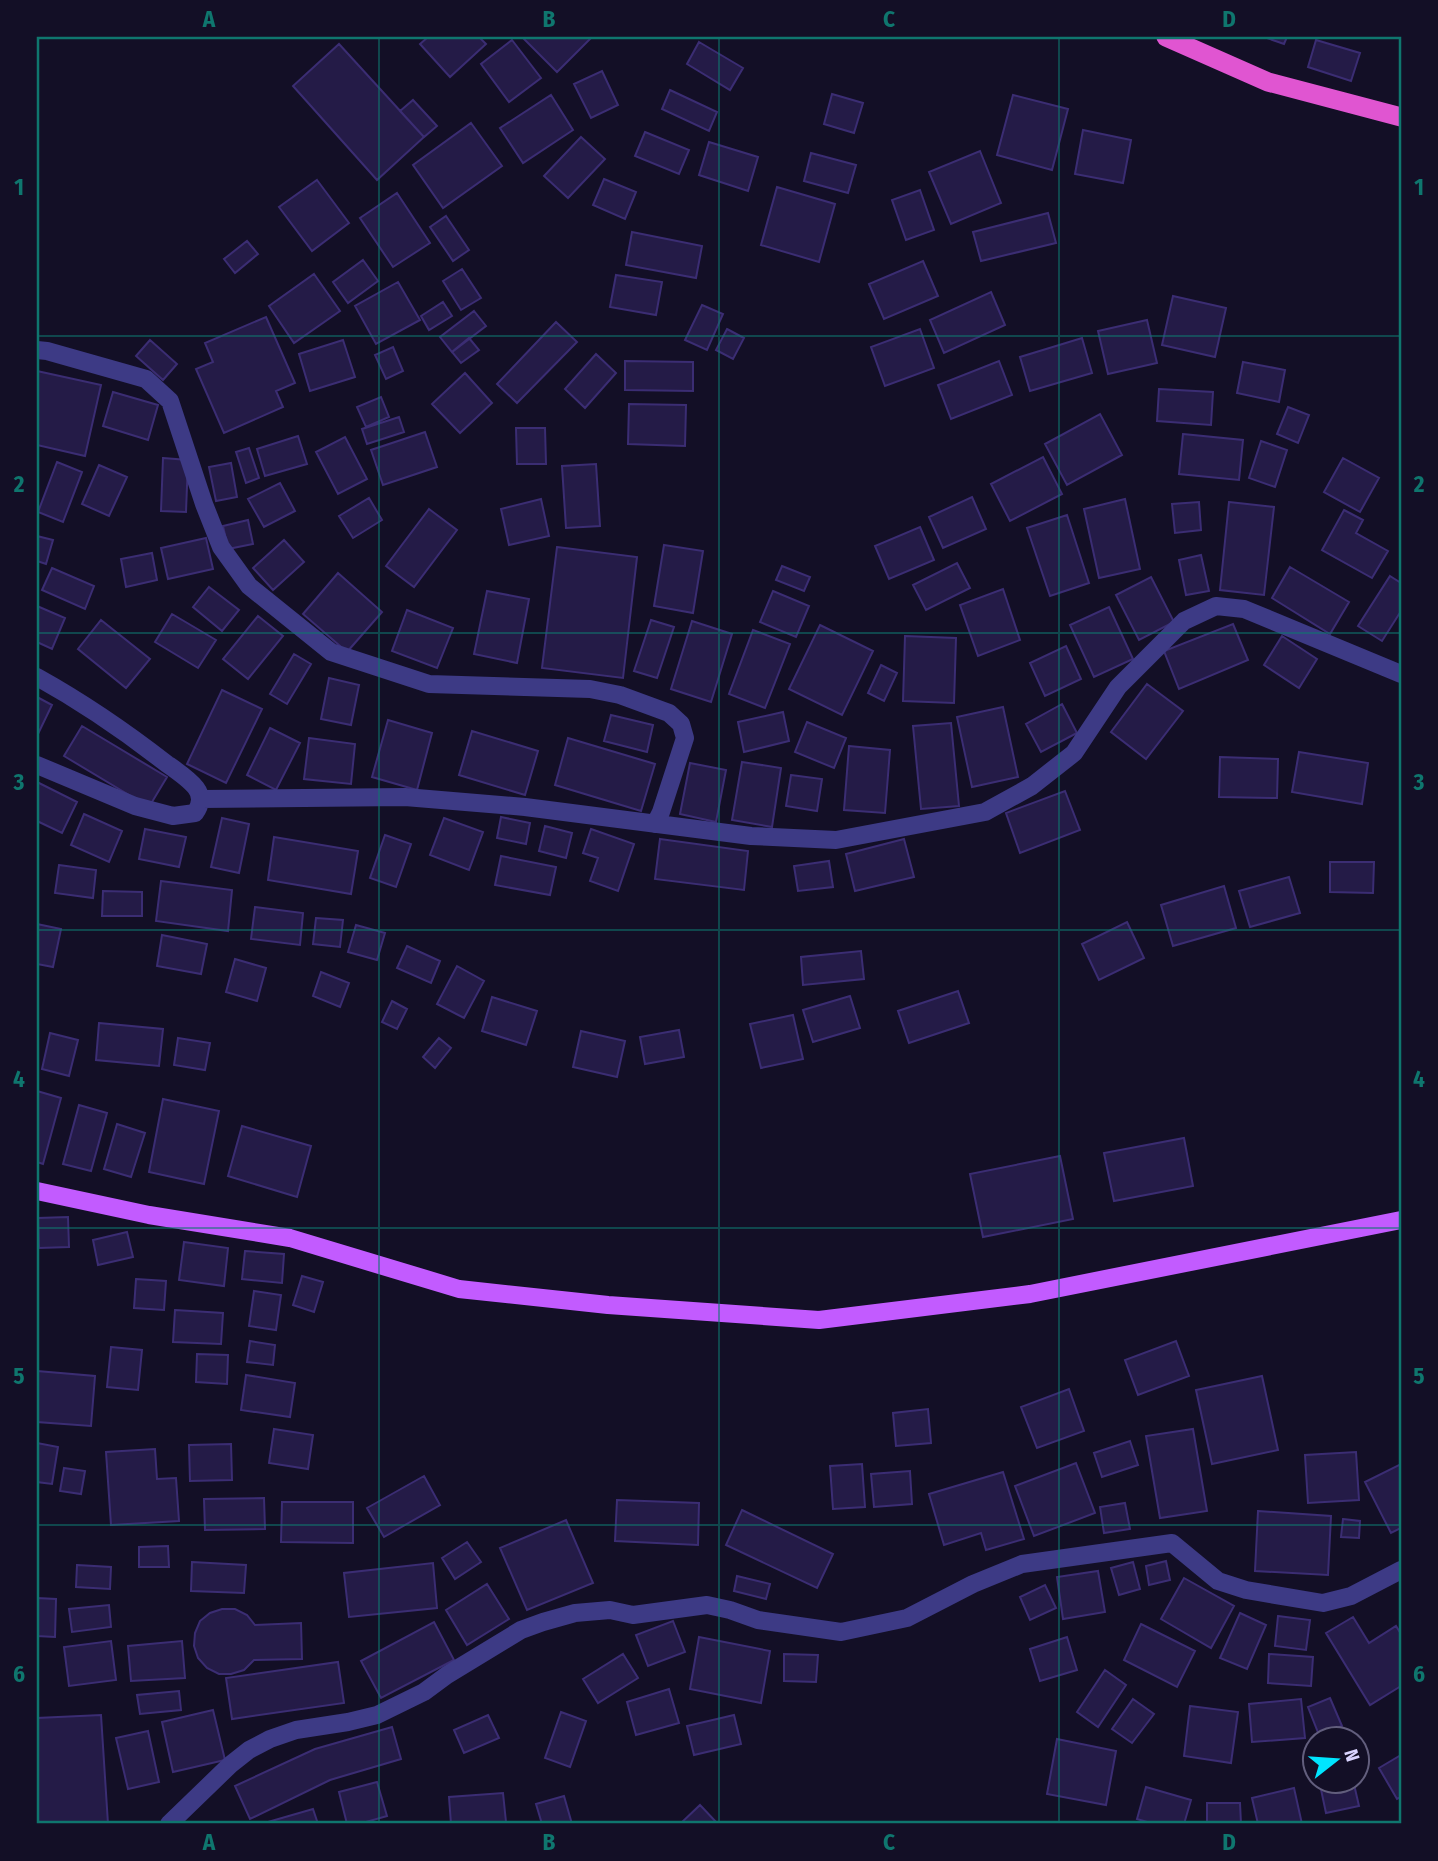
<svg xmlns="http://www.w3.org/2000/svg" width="1438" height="1861" font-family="'Fira Sans Condensed',sans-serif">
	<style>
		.building { fill: #241b47; stroke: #3b2d73; stroke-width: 2 }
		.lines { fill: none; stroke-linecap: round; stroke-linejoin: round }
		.minor { stroke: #3d3a85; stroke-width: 18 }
		.primary { stroke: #c25bff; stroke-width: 18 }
		.trunk { stroke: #e055d1; stroke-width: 19 }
		.grid { fill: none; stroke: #0f766e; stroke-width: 2; stroke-opacity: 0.55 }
		.neatline { fill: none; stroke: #0f766e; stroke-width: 2.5 }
		.grid-label { font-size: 23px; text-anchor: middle; font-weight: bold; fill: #0f766e }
	</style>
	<rect width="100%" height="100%" fill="#130f26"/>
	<path class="building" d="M428,37H479L486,44L450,77L420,44Z
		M522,37H592L557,72Z
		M1264,37H1287L1284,44Z
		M512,40L541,78L509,102L481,64Z
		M1316,40L1360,53L1351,81L1308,67Z
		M699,42L743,68L730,90L687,64Z
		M339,44L424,137L377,180L293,86Z
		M602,71L618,105L591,118L574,84Z
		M670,90L717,112L709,131L662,109Z
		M832,94L863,103L854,133L824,124Z
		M551,95L573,130L523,163L500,128Z
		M1013,95L1068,109L1052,170L997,155Z
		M413,100L437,126L424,137L400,111Z
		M471,123L502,166L443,208L413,165Z
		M1083,130L1131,140L1123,183L1075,174Z
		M645,132L689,150L679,174L635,156Z
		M581,137L605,159L568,198L544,176Z
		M709,142L758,157L748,191L699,175Z
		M980,151L1001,203L951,224L929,172Z
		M811,153L856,165L848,193L804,181Z
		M604,179L636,192L625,219L593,205Z
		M317,180L349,223L312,251L279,207Z
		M777,187L835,204L819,262L761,245Z
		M920,190L934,230L906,240L892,200Z
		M397,193L430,243L393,267L360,218Z
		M1048,213L1056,243L981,261L973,232Z
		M446,216L469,250L453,261L430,227Z
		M632,232L702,246L696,278L626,265Z
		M247,241L258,254L235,273L224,259Z
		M363,260L378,281L348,303L333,282Z
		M923,261L938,296L884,319L869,284Z
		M462,269L481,298L461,310L443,281Z
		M314,274L340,311L294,343L269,306Z
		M616,275L662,282L656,315L610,307Z
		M398,282L420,320L376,344L355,306Z
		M991,292L1005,325L944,353L930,320Z
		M1173,296L1226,308L1215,357L1162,345Z
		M443,302L452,316L429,330L421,316Z
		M702,305L723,314L707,350L685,340Z
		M474,311L486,326L452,352L440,337Z
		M266,317L295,383L276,391L283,407L224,433L196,369L213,362L205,343Z
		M1147,320L1157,363L1108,374L1098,331Z
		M556,322L577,342L517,403L497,384Z
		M727,329L744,338L733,359L716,350Z
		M920,329L934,368L885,386L871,347Z
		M469,338L479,350L461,363L452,352Z
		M1082,338L1092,373L1030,391L1020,357Z
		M150,340L177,364L163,380L136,356Z
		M343,340L355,377L310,391L299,354Z
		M393,347L403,371L386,379L375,355Z
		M596,354L616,373L585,408L565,389Z
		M625,361L693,362V391L625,390Z
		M999,361L1012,395L951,419L938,385Z
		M1243,362L1285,370L1279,402L1237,393Z
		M37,371L101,385L85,456L37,445Z
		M465,373L492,403L460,433L432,404Z
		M1159,389L1213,392L1211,425L1157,421Z
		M113,392L158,405L148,440L103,426Z
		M381,397L389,417L366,427L357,407Z
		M629,404L686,405L685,446L628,444Z
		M1288,407L1309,415L1298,443L1277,434Z
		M1100,414L1122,455L1067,485L1045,444Z
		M399,417L404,432L367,444L362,429Z
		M516,428H545L546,464H517Z
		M425,432L437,467L383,485L371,450Z
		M1183,434L1243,440L1239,480L1179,474Z
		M298,436L307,464L265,476L257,449Z
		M345,437L367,479L338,494L316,452Z
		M1261,441L1287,450L1275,487L1249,478Z
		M249,448L259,478L246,483L236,452Z
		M1043,457L1062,494L1010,521L991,484Z
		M163,458L188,460L186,512L161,511Z
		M1343,458L1379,478L1360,512L1324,492Z
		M57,462L82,472L63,522L38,512Z
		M231,463L237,497L216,501L209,467Z
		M596,464L600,526L566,528L562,466Z
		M99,465L127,477L109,516L82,504Z
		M280,483L295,511L264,527L248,499Z
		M972,497L986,529L943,548L929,517Z
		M369,498L382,520L353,538L339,516Z
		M541,499L549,536L509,545L501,509Z
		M1125,499L1140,569L1099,578L1084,509Z
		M1199,502L1201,530L1175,533L1172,504Z
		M1229,502L1274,507L1264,595L1220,590Z
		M429,509L457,530L414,587L386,566Z
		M1344,510L1363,520L1356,533L1388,551L1372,578L1322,550Z
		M1067,515L1089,583L1050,596L1027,528Z
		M248,520L253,544L228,549L223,526Z
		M920,527L934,560L889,579L875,546Z
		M37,536L53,540L46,564L37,561Z
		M206,538L213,569L168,579L161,548Z
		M284,540L304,562L273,590L253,568Z
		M664,545L703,551L693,613L654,606Z
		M557,547L637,557L623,678L542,668Z
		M152,553L157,580L126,587L121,559Z
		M1201,555L1209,591L1186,595L1179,560Z
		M957,563L970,588L926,610L913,585Z
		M782,566L810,577L804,591L776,580Z
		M1290,567L1349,602L1330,634L1272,598Z
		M52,568L94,586L85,609L42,590Z
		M338,573L382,612L347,652L303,614Z
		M1390,576L1401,583V611L1382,641L1358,626Z
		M1151,577L1174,622L1139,640L1116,595Z
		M209,587L239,610L222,631L193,607Z
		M1003,589L1020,640L978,656L960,605Z
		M487,591L529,599L517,663L474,654Z
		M773,591L809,606L796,637L760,622Z
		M37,606L65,618L52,649L37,642Z
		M1109,607L1133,659L1094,677L1070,625Z
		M407,610L453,628L437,668L392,651Z
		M172,614L216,640L198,668L155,642Z
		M258,616L283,636L248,679L223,659Z
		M101,620L150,659L126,688L78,649Z
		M651,620L674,627L657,678L634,671Z
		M692,621L732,634L711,702L671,689Z
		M1233,624L1248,660L1179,689L1164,651Z
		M820,625L873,651L842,715L789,689Z
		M753,630L790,644L765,708L729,694Z
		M905,636L956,638L954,703L903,701Z
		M1282,636L1317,659L1299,688L1264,665Z
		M1066,646L1081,679L1045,696L1030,663Z
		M294,654L311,664L287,704L270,694Z
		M881,665L897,673L884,701L868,693Z
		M329,678L359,685L351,725L321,719Z
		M1147,684L1183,711L1146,759L1111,732Z
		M222,690L262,709L226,783L187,764Z
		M37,697L52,705L37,736Z
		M1062,704L1077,733L1041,752L1026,724Z
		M1003,707L1018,777L972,787L957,717Z
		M783,712L789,741L744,752L738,722Z
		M611,715L653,725L647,752L604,741Z
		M388,720L432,733L417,790L372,777Z
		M807,722L846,738L834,768L795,752Z
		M951,723L959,806L921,809L913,726Z
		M82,726L167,777L149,807L64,756Z
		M270,728L300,743L276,790L247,775Z
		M472,731L538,751L525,795L459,775Z
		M309,738L355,744L351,784L304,779Z
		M568,738L655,764L641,811L555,785Z
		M849,746L890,750L885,813L844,810Z
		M1299,752L1368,763L1362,804L1292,792Z
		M1220,757L1278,759L1277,798L1219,797Z
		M742,762L781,768L772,827L732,820Z
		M690,763L726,770L716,822L680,814Z
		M791,775L822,779L817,811L786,806Z
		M37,782L77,802L62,833L37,821Z
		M1065,791L1080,830L1020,853L1006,813Z
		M84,814L122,831L109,862L71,845Z
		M501,817L530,823L526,844L497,838Z
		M222,818L249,824L239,873L211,867Z
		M444,818L483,832L469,870L430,855Z
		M545,826L572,833L566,858L539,851Z
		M145,829L186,837L179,867L139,859Z
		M591,829L634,844L618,891L590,881L598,858L583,853Z
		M385,835L411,844L396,887L370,878Z
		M274,837L358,851L351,894L268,880Z
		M660,839L748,851L744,890L655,879Z
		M904,839L914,877L855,891L846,854Z
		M501,856L556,867L550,895L495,885Z
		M829,861L833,887L798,891L794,866Z
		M1330,862H1374L1373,893L1330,892Z
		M59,865L96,870L93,898L55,893Z
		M1289,877L1300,913L1250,927L1239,891Z
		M161,881L232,890L228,931L156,921Z
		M1224,886L1236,928L1173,946L1161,905Z
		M103,891L142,892V916H102Z
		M255,907L303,913L300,945L251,939Z
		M316,918L343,920L340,947L313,944Z
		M1127,922L1144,958L1099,980L1082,944Z
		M37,924L61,929L53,967L37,964Z
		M356,925L385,933L377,960L348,952Z
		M162,935L207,944L201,974L157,966Z
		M407,946L440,961L431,983L397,968Z
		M861,951L864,979L803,985L801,957Z
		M235,959L266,968L257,1001L226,992Z
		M457,966L484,981L464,1018L437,1004Z
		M321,972L349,983L340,1007L313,996Z
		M958,991L969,1023L909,1043L898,1011Z
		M850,996L860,1028L813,1042L803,1010Z
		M492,997L537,1011L526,1045L482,1031Z
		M392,1001L407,1009L397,1029L382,1022Z
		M793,1015L803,1059L761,1068L750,1024Z
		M99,1023L163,1029L159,1066L96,1060Z
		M679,1030L684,1057L645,1064L640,1037Z
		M581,1031L625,1041L617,1077L573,1067Z
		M50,1033L78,1040L69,1076L42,1069Z
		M178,1038L210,1043L205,1070L174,1065Z
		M439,1038L451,1048L435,1068L423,1057Z
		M37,1091L61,1098L43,1164L37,1162Z
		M163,1099L219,1111L204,1184L149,1172Z
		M79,1105L107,1113L91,1171L63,1164Z
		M117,1124L145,1133L131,1177L104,1169Z
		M242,1126L311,1146L297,1197L228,1176Z
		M1184,1138L1193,1186L1114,1201L1104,1153Z
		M1060,1156L1073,1219L983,1237L970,1174Z
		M68,1217L69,1247L39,1248L38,1218Z
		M127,1232L133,1257L98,1265L93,1240Z
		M184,1242L228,1248L224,1286L179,1280Z
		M245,1251L284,1254L282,1283L242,1279Z
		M302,1276L323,1282L314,1312L293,1305Z
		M136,1279L166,1281L164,1310L134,1308Z
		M254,1291L281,1295L276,1330L249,1326Z
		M175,1310L223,1313L221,1344L173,1342Z
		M250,1341L275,1345L273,1365L247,1362Z
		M1176,1341L1189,1376L1138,1395L1125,1360Z
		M111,1347L142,1350L138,1390L107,1387Z
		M197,1354L228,1355L227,1384L196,1382Z
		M37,1371L95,1376L91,1426L37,1422Z
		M246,1375L295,1383L290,1417L241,1410Z
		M1262,1376L1278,1450L1212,1464L1196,1390Z
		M1069,1389L1084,1431L1037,1448L1021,1407Z
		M928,1409L931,1443L896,1446L893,1413Z
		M274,1429L313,1435L308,1469L269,1463Z
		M1193,1429L1207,1511L1160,1518L1146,1436Z
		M1130,1441L1138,1465L1102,1477L1094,1453Z
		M37,1443L58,1447L52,1484L37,1482Z
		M231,1444L232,1480L190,1481L189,1445Z
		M155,1449L157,1479L176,1478L179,1521L111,1525L106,1452Z
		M1356,1452L1359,1500L1308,1503L1305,1455Z
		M1076,1463L1095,1513L1034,1536L1015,1486Z
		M862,1464L865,1507L833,1509L830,1466Z
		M1401,1464V1528L1391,1533L1365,1482Z
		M64,1468L85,1471L81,1494L60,1491Z
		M910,1471L912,1504L874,1507L871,1474Z
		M1003,1472L1024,1539L986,1550L981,1533L944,1545L929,1494Z
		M424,1476L440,1505L384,1537L367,1508Z
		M264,1498L265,1529L205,1530L204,1499Z
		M617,1500L699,1503L698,1545L615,1541Z
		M282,1502H353V1543L281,1542Z
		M1125,1503L1130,1529L1104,1533L1100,1507Z
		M742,1510L833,1554L817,1588L726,1545Z
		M1258,1511L1331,1516L1328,1575L1255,1571Z
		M1343,1519L1360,1521L1359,1538L1341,1537Z
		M566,1520L593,1583L527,1610L500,1548Z
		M467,1542L481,1562L455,1579L442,1558Z
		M168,1546L169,1567H139V1547Z
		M1166,1561L1170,1580L1149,1585L1146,1566Z
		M192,1562L246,1565L244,1593L191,1591Z
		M1133,1562L1140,1589L1119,1595L1111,1568Z
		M433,1563L437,1608L349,1617L344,1573Z
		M77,1565L111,1567L110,1589L76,1587Z
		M1098,1571L1105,1612L1063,1619L1057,1577Z
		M737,1576L770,1584L766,1599L734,1591Z
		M1184,1578L1234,1606L1211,1648L1161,1619Z
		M487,1584L509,1619L467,1645L446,1610Z
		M1045,1585L1056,1608L1030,1620L1020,1597Z
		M37,1598L56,1599L55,1637L37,1636Z
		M109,1605L111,1627L72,1632L69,1609Z
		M222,1609H235L247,1615L255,1625L301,1623L302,1659L254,1660L244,1670L231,1674H219L207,1668L198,1658L194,1646L195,1633L200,1621L210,1613Z
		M1240,1613L1266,1625L1247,1669L1220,1658Z
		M1278,1616L1310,1620L1306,1650L1275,1646Z
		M1353,1617L1369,1643L1396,1626L1401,1634V1686L1370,1705L1326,1633Z
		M673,1621L685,1652L648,1666L636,1635Z
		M434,1622L454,1660L381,1698L361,1661Z
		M1141,1624L1195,1651L1177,1687L1124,1660Z
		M699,1637L770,1651L761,1703L690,1689Z
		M1067,1637L1077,1670L1040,1681L1030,1649Z
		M111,1641L116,1680L69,1686L64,1647Z
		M182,1641L185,1678L131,1681L128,1646Z
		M623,1654L638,1678L598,1703L583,1679Z
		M784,1654L818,1655L816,1682L784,1681Z
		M1269,1654L1313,1657L1311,1686L1268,1683Z
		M338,1662L344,1703L232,1719L226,1678Z
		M1105,1670L1126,1685L1098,1727L1077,1712Z
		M669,1689L679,1723L636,1735L627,1702Z
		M179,1691L181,1710L140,1714L137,1695Z
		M1330,1698L1342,1726L1319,1735L1308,1707Z
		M1133,1699L1154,1714L1132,1743L1112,1729Z
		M1301,1699L1305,1738L1252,1742L1249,1704Z
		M1190,1706L1238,1712L1231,1763L1184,1756Z
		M213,1710L225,1760L173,1772L162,1722Z
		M561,1712L586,1721L570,1767L545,1758Z
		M101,1715L108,1824H37V1718Z
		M488,1715L499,1738L464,1753L454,1730Z
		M734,1715L741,1744L694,1755L687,1726Z
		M392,1727L401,1759L330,1780L250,1819L235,1786L315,1749Z
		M148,1731L159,1782L128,1789L116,1738Z
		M1057,1739L1116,1751L1106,1805L1047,1794Z
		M1401,1755V1797L1397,1799L1379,1768Z
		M1319,1780H1353L1359,1806L1326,1813Z
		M377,1782L387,1816L359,1824H347L339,1792Z
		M1146,1787L1191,1800L1184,1824H1154L1137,1819Z
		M1294,1788L1302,1824H1258L1252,1798Z
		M503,1793L506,1822L451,1824L449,1797Z
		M564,1796L572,1824H542L536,1804Z
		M1207,1803H1240L1241,1824H1207Z
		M700,1805L718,1824H680Z
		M313,1809L318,1824H261Z"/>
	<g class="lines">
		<path class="minor" d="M37,350L47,351L146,379L170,401L204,504L221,547L249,586L331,652L429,684L590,689L620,695L669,713L681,724L685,738L661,812L655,824
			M37,677C82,702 126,732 167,764C177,771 189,779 196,788C202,796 201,805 195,813L173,816L135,806L37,765
			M201,799L405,797L525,807L751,836L836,840L985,812L1032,786L1074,753L1118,687L1184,621L1216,606L1244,609L1401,674
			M169,1824L230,1765L249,1750L270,1739L296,1730L348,1722L377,1715L424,1692L447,1675L521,1630L543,1622L575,1613L610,1610L633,1615L707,1605L730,1610L758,1620L841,1632L907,1618L973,1584L1022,1564L1172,1543L1218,1581L1246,1590L1323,1603L1351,1596L1401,1570"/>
		<path class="primary" d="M37,1191L149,1215L290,1238L459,1289L608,1305L819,1320L1030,1294L1401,1220"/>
		<path class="trunk" d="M1166,37L1268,82L1401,117"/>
	</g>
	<path class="grid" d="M379,37V1824M719,37V1824M1059,37V1824M37,336H1401M37,633H1401M37,930H1401M37,1228H1401M37,1525H1401"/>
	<rect width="1438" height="1861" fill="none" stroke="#130f26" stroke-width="77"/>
	<g transform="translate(1336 1760) rotate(73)"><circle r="33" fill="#130f26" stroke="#625e7d" stroke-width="2"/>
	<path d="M0-5L12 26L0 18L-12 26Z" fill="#00e5ff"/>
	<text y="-10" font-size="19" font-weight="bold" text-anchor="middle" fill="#d9d4ff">N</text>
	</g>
	<rect x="38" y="38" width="1362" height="1784" class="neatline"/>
	<g class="grid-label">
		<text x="209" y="27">A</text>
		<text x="549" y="27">B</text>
		<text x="889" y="27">C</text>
		<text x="1229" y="27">D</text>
		<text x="19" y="195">1</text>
		<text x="1419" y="195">1</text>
		<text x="19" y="492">2</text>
		<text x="1419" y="492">2</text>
		<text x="19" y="790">3</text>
		<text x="1419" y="790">3</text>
		<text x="19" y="1087">4</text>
		<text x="1419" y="1087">4</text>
		<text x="19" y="1384">5</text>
		<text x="1419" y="1384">5</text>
		<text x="19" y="1682">6</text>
		<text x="1419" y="1682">6</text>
		<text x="209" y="1850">A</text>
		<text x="549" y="1850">B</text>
		<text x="889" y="1850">C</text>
		<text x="1229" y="1850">D</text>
	</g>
</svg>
